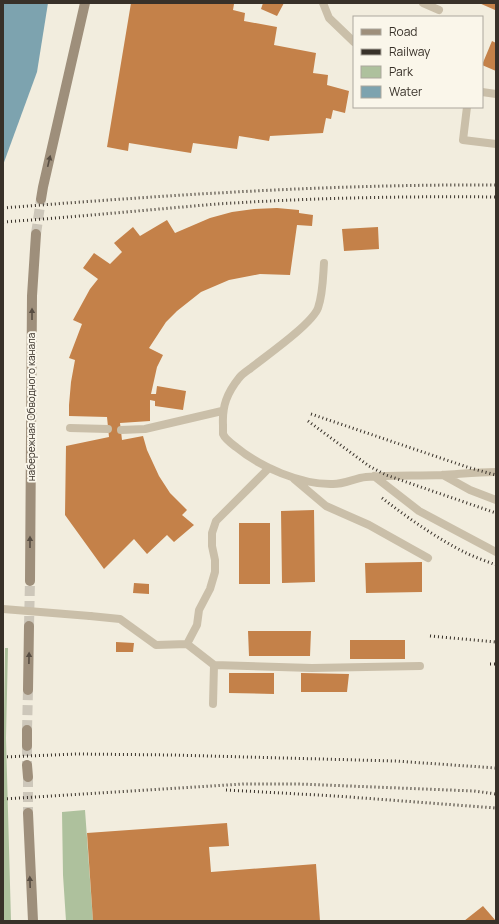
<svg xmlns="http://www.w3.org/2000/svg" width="499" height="924" font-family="Manrope,sans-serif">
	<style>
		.green { fill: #aec19d }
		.water { fill: #7da3af }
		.building { fill: #c48149 }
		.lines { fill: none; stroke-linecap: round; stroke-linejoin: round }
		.secondary-tunnel { stroke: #cdc7ba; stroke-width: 10; stroke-dasharray: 10 5; stroke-linecap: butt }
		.lane { stroke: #cabfa9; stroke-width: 8 }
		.secondary { stroke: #9e8f7b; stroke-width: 10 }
		.rail { stroke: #383129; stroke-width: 3; stroke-dasharray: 1 3; stroke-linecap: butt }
		.lane-bridge { stroke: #cabfa9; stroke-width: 8 }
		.oneway { fill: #574d42 }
		.labels { text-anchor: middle; stroke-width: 4; stroke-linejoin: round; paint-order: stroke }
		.street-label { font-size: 10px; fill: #383129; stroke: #faf6ea }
	</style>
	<rect width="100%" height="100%" fill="#f2edde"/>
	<path class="green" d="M5,648H8L6,738L11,921H3V783Z
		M85,810L93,921H66L63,875L62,812Z"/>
	<path class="water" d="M3,3H48L37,72L3,165Z"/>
	<path class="building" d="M131,3H229L234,4L233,10L245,13L244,21L277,27L274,45L316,53L313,73L328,75L327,85L349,91L345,113L333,110L331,119L326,118L323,133L270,136L269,141L239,136L237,149L193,143L191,153L129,143L128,151L107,147Z
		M263,3H284L277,16L261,9Z
		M479,3H496V7L495,10Z
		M492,41L496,43V71L482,65Z
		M277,208L299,210V213L313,215L312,226L297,225L290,275L260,274L229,280L201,292L177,311L166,322L149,348L163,355L157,367L151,394H156L157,386L186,391L183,410L155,406V401L150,400V421L120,423L122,440L143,436L147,450L159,476L170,493L187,510L182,515L194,525L174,542L167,535L147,554L134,539L104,569L65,515L66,446L109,437L107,417L69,416V405L71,382L75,360L69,358L82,324L73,320L90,289L98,279L83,268L94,253L110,264L122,252L114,243L133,227L140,236L167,220L175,233L210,218L232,212L254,209Z
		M378,227L379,249L344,251L342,229Z
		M314,510L315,582L282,583L281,511Z
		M239,523H270V584H239Z
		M422,562V592L366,593L365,563Z
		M134,583L149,584V594L133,593Z
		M248,631H311L310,656H249Z
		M350,640H405V659H350Z
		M116,642L134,643L133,652H116Z
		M229,673H274V694L229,693Z
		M301,673L349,674L347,692H301Z
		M227,823L229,846L209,847L211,872L316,864L320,921H93L87,833Z
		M483,906L496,921H464Z"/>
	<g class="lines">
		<path class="secondary-tunnel" d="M36,234L41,199
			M29,626L30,581
			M27,730L28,690
			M27,746V765
			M28,777V813"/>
		<path class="lane" d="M323,3L329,18L354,42
			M423,3L439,10
			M482,92L496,94
			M467,107L463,140L496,144
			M324,263C323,277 323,294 318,308C312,324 266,356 251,368C247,371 242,374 239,378C227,393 222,406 223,425C223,428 223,431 223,434C225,439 232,444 236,447C260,467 301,485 333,484C345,484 355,478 366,477C391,475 416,476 442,475C460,474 478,472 496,472
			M70,428L108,429
			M121,430L145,429L222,411
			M443,475L470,490L496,500
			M374,476L419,511L496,552
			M294,479L326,506L369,525L428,558
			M90,616L120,619L156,645L187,644L214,665L213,704
			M187,644L197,625L199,610L210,589L215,572V560L212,546V533L216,521L269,468
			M214,665L312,668L420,666"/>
		<path class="secondary" d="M41,199L43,187L85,3
			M30,581L32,296L36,234
			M28,690L29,626
			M27,746V730
			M27,765L28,777
			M28,813L33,921"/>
		<path class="rail" d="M3,208C167,195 332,184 496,185
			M3,222C75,217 146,210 217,204C310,198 403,196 496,197
			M311,414L470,468L496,475
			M308,421L369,466L386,475L496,513
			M382,498C408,518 435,537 464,552C474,557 486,561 496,565
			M430,636L496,642
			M490,664H496
			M3,757L77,754L172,755L395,761L496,768
			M226,790L336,796L496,808
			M3,799L244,784H299L474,791L496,794"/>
		<path class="lane-bridge" d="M3,609L90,616"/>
	</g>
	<defs><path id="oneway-solid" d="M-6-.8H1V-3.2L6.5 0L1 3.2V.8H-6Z"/></defs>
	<g class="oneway">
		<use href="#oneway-solid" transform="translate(49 161) rotate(-77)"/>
		<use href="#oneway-solid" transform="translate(32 314) rotate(-90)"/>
		<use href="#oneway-solid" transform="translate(30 542) rotate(-90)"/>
		<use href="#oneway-solid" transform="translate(29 658) rotate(-89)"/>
		<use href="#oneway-solid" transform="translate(30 882) rotate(-92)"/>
	</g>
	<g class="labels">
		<g class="street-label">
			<text transform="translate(31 407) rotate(-90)" y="4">набережная Обводного канала</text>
		</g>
	</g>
	<rect width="499" height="924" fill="none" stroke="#383129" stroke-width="8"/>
	<rect x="353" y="16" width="130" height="92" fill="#faf6ea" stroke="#aca79d"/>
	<rect x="361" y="29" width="20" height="6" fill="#9e8f7b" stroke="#aca79d"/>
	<text x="389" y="36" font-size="12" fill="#383129">Road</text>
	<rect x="361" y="49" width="20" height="6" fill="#383129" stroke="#aca79d"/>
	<text x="389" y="56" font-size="12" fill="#383129">Railway</text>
	<rect x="361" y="66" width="20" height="12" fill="#aec19d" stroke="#aca79d"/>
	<text x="389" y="76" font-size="12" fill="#383129">Park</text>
	<rect x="361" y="86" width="20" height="12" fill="#7da3af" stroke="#aca79d"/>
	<text x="389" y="96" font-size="12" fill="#383129">Water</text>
</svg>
